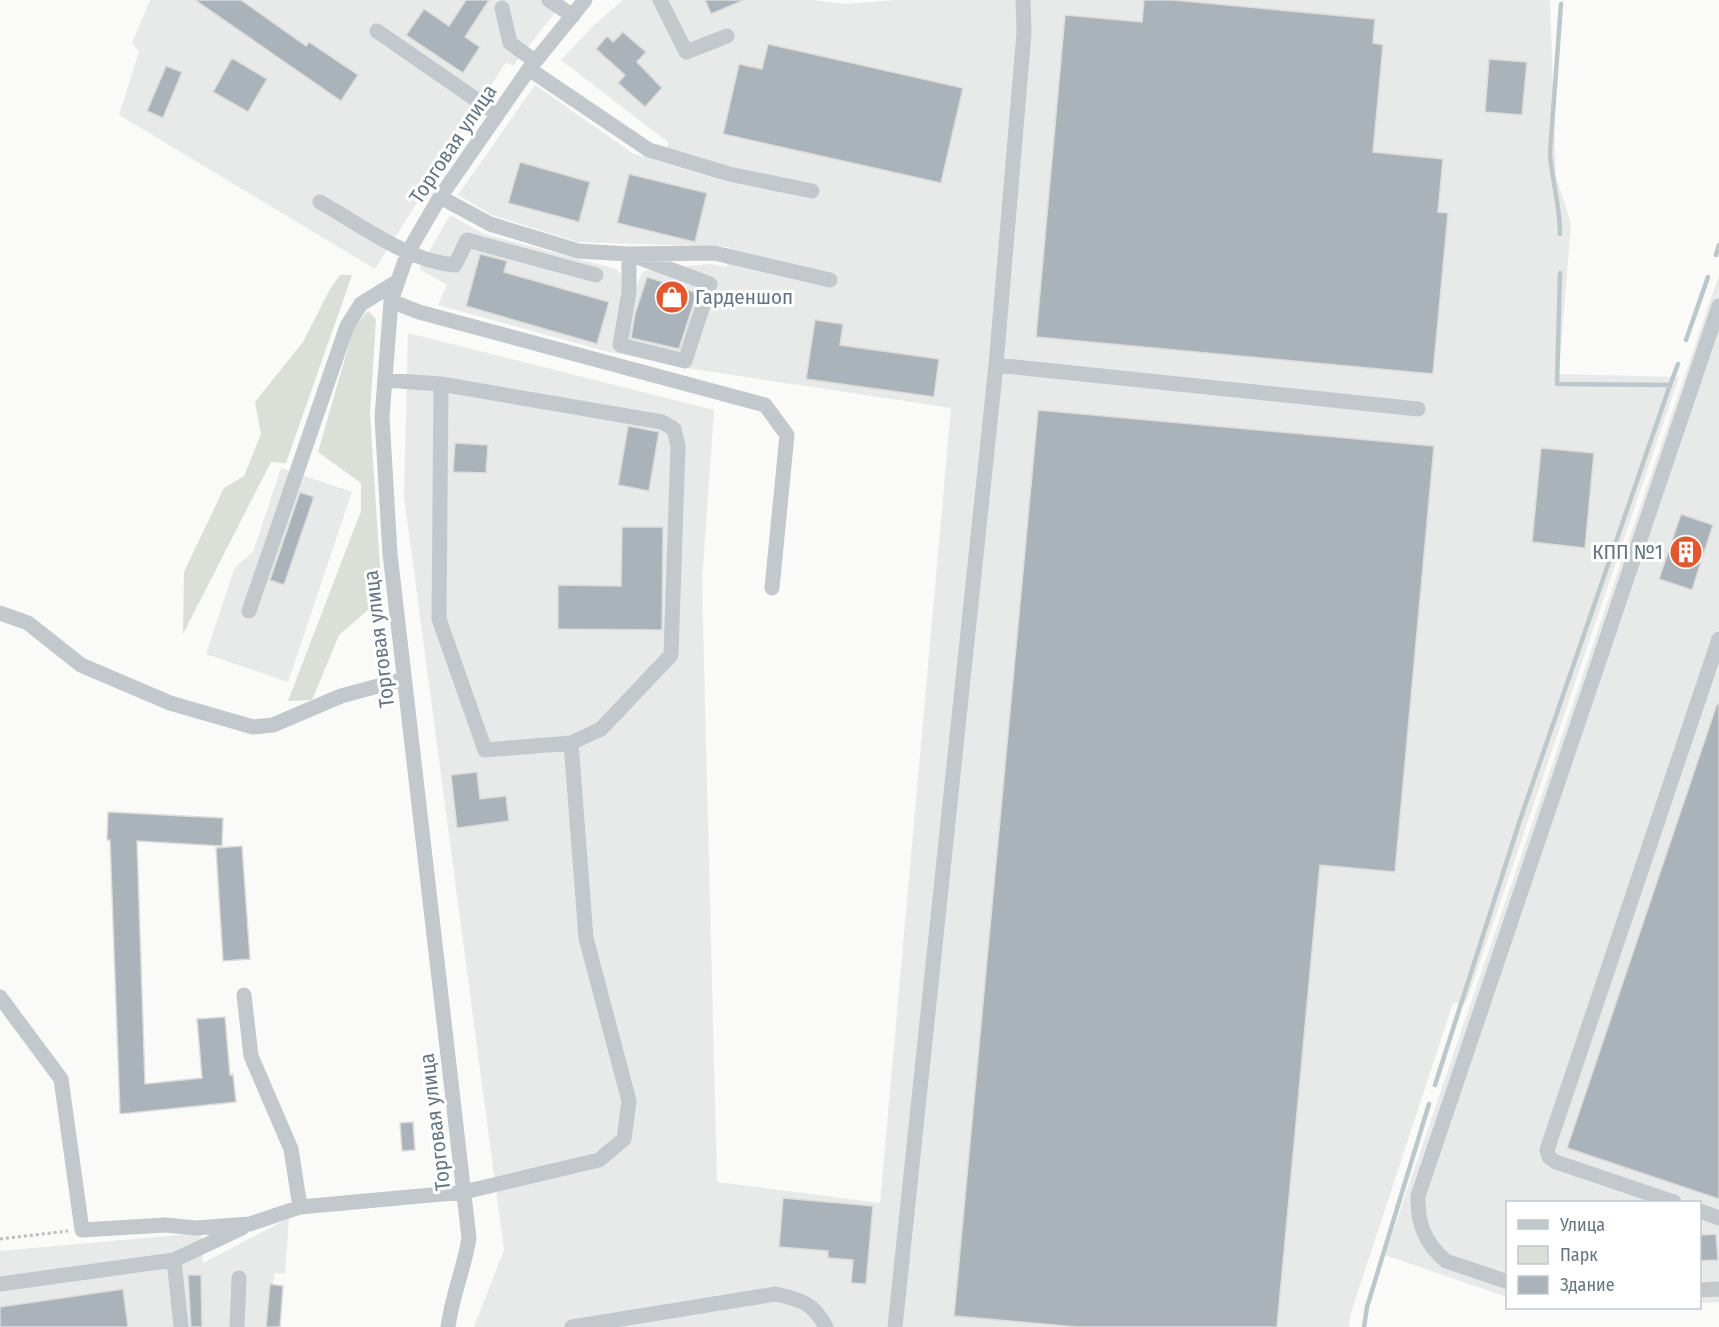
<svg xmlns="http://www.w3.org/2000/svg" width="1719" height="1327" font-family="'Fira Sans Condensed',sans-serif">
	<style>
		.built { fill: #e8e9e9 }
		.green { fill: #dadfd7 }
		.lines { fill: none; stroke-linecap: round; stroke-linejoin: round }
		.stream { stroke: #bbc7cb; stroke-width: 4.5 }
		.building { fill: #aab3b9; stroke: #dcdcda; stroke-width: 1.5 }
		.path { stroke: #bbbfc2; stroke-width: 3; stroke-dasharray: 3 3; stroke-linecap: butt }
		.minor { stroke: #c3c8cc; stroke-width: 15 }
		.labels { text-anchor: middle; stroke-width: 6; stroke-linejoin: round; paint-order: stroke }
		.street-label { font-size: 21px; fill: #657683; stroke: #fff }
		.poi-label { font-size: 21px; fill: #657683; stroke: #fff; text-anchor: start }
	</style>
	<rect width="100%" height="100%" fill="#fafaf8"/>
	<path class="built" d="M150,0H565L513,66L506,62L375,269L119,115L139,52L132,43Z
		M623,0H814L843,4L898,0H1550L1556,176L1571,224L1559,374L1679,377L1466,1003H1453L1350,1316L1349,1327H474L504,1250L404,496L408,333L714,410L702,582L717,1182L880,1203L951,408L693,369L605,351L438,305L447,285L419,269L450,215L484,234L616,269L621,274L622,291L635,292L642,272L650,269L712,264L727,267L729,247L577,242L492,215L458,195L535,85L634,154L731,183L732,170L666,151L669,143L561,60L593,26Z
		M1719,275V1302L1700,1303V1202H1508L1507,1297L1385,1255Z
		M281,468L352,492L288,682L206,654L235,567L253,552Z
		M289,1218L285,1274L275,1273L273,1284L283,1286L280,1327H0V1251L201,1233L203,1263Z"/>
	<path class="green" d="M340,275H352L286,463L271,462L183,634L184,572L224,488L244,476L261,434L255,402L303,342L330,289Z
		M368,311L376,319L370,414L382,598L339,635L312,700L288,701L361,511V483L318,452L354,327Z"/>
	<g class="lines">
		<path class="stream" d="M1560,234C1560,204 1552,182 1550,153L1561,4
			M1716,255L1719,245
			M1686,340L1708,277
			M1670,385L1678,364
			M1435,1085L1520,820L1670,385L1557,384L1560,273
			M1364,1327L1367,1307L1429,1104"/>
	</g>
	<path class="building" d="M195,0H241L306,46L309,42L358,75L341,101Z
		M466,0H489L465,37L480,47L463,73L406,35L424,9L449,26Z
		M705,0H744L711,14Z
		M1144,0H1173L1375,19L1373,43L1383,45L1373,152L1443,159L1438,212L1448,213L1433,374L1036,337L1065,15L1142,22Z
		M623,32L646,52L637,62L662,88L645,107L618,83L625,75L596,49L607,36L613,42Z
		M768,44L963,88L941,183L723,134L739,64L762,69Z
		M232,58L267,79L248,112L213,92Z
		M1489,59L1527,62L1522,115L1485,112Z
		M166,66L182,72L163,118L147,111Z
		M520,162L590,182L579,222L508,203Z
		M629,174L707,193L695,242L617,223Z
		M480,254L507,261L504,272L609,302L597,344L466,306Z
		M647,277L697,293L679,349L631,338L635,314Z
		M815,320L843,324L840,345L939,359L934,397L806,379Z
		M1038,410L1434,446L1395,872L1320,865L1277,1327H1077L954,1316Z
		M628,426L659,432L649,491L618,485Z
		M455,443L488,445L486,473L453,472Z
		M1541,448L1594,453L1585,548L1532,542Z
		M300,492L314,497L284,585L270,580Z
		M1681,514L1713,525L1692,590L1659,579Z
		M622,527H663L662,630L558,629V585L621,586Z
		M1717,704H1719V1199L1567,1148Z
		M477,772L480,799L506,796L509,821L457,828L451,775Z
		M108,812L223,818L222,846L137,841L145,1084L202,1078L197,1019L225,1017L230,1075L233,1074L236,1102L120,1114L110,840H107Z
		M242,846L250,959L223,961L216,848Z
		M413,1122L415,1150L402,1151L400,1123Z
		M783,1198L873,1206L866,1284L851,1283L853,1260L828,1258V1251L779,1247Z
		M1716,1234L1718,1260L1700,1261V1235Z
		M188,1275H201L202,1327H191Z
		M270,1284L283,1286L280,1327H266Z
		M123,1289L128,1327H0V1307Z"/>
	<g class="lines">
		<path class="path" d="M0,1239L68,1231"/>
		<path class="minor" d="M549,0L573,16
			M660,0L686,52L727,36
			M502,8L510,43L535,61
			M377,31L497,114
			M529,69L649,150L729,174L812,191
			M440,197L490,224L578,251L629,254L714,253L830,280
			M320,202C361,225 407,261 455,265L467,240L596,275
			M629,254L710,284L685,361L620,345L629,292Z
			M391,301L419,312L765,405L787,435L772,588
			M996,365L1418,409
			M385,380L441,384L662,422L674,429L678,446L671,655L601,729L571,743L485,750L439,619L441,384
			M249,611L347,326L361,304L395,283
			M0,613L28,623L81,665L170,703L253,727L273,725L341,696L404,679
			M244,995L251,1056L291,1149L300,1207
			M0,997L61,1079L82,1230L165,1225L196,1228L250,1224L300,1207L464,1192L599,1160L624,1139L629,1101L586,938L571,743
			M1674,1202L1556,1162L1549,1157L1547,1150L1719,639
			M1700,1211L1719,1218
			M174,1260L242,1228
			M1508,1282L1446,1261C1425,1244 1417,1223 1418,1196L1719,306
			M0,1284L174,1260L181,1327
			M1700,1290L1719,1289
			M237,1327L239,1278
			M448,1327C452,1296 464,1269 469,1238L390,554L382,417L391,301L408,252L440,197L529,69L585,0
			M572,1327L776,1294C802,1300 813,1303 826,1327
			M895,1327L996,365L1024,33L1023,0"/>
	</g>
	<defs>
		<g id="shop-disc" transform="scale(1.725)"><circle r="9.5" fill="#e4572e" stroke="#fff"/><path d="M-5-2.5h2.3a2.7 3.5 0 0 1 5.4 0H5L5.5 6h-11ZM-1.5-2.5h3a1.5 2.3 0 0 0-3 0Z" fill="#fff"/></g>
		<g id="building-disc" transform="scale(1.725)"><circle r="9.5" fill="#e4572e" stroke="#fff"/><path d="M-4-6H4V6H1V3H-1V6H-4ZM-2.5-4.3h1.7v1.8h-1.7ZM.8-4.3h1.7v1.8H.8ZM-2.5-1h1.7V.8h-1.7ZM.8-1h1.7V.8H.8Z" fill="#fff"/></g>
	</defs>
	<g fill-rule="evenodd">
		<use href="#shop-disc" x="672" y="297"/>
		<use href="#building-disc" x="1686" y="552"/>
	</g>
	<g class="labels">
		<g class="street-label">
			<text transform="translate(453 144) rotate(-56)" y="7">Торговая улица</text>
			<text transform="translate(379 639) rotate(-97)" y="7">Торговая улица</text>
			<text transform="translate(435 1122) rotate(-97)" y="7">Торговая улица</text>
		</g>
		<g class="poi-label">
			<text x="695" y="304">Гарденшоп</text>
			<text x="1663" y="559" text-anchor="end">КПП №1</text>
		</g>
	</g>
	<rect x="1506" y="1201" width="195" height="108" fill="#ffffff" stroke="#c1c8cd" stroke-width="1.5"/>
	<rect x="1518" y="1220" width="30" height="9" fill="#c3c8cc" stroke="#c1c8cd" stroke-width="1.5"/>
	<text x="1560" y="1231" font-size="18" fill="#657683">Улица</text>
	<rect x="1518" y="1246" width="30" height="18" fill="#dadfd7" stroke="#c1c8cd" stroke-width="1.5"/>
	<text x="1560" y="1261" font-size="18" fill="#657683">Парк</text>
	<rect x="1518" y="1276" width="30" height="18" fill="#aab3b9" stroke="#c1c8cd" stroke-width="1.5"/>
	<text x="1560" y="1291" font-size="18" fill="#657683">Здание</text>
</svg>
